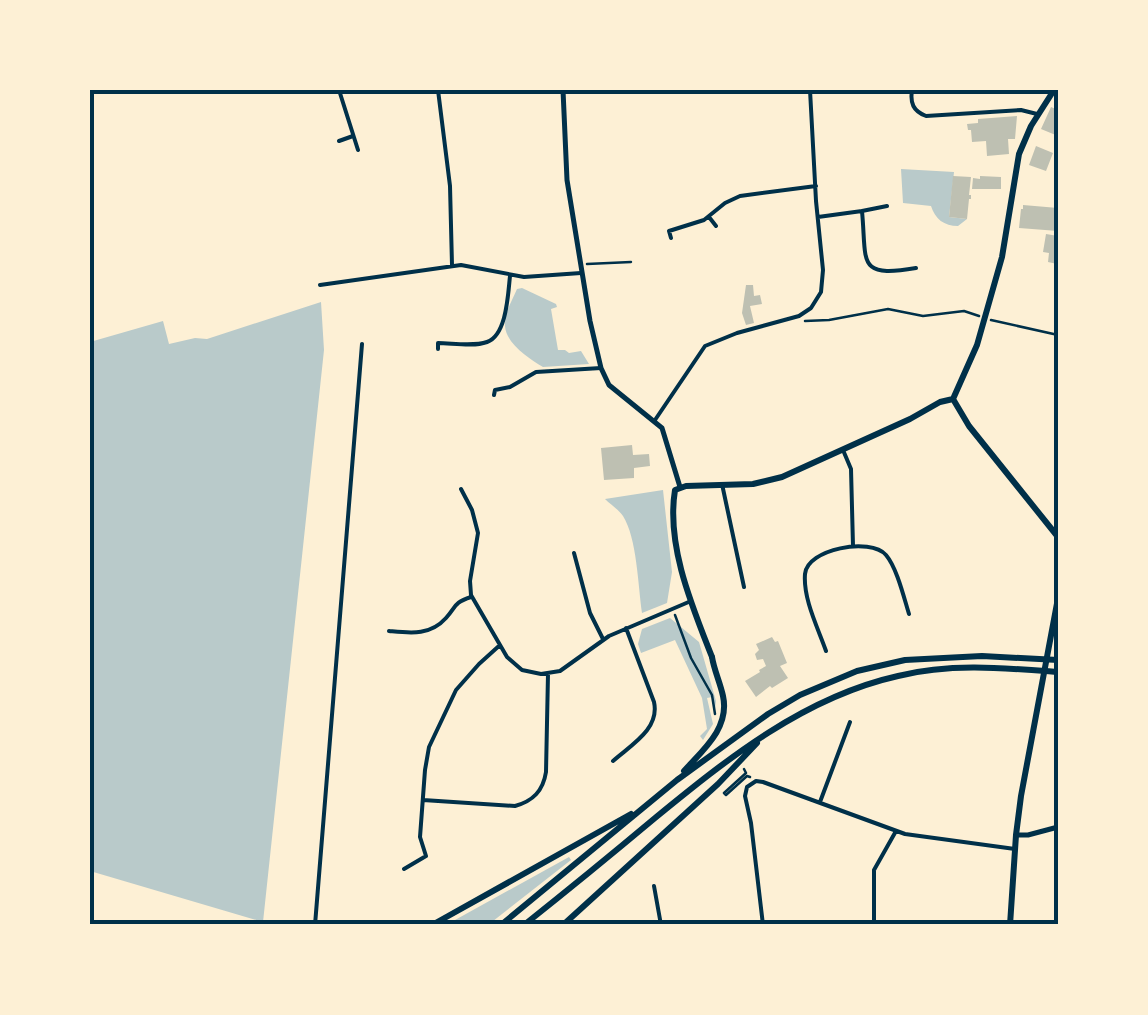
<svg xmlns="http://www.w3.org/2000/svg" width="1148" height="1015" font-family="'Space Grotesk',sans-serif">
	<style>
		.green { fill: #b9caca }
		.building { fill: #bec0b2 }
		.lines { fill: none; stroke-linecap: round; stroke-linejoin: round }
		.path { stroke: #003049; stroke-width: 2.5 }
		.minor { stroke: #003049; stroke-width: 4 }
		.tertiary { stroke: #003049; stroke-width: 5 }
		.primary { stroke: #003049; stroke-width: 6 }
		.trunk { stroke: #003049; stroke-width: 6 }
		.neatline { fill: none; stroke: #003049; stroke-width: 4 }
	</style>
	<rect width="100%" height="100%" fill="#fdf0d5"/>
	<path class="green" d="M901,169L954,172L949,217L967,219L958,226C944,226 935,219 931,206L903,203Z
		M522,288L556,304L557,307L551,309L558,350H565L569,353L581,351L589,364L543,367C530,359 506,344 505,326C504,313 513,299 517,289Z
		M321,302L324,350L263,922L90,871V342L163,321L169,344L195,338L207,339Z
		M663,490L672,572L667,603L642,613C638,586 637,538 623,516C618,509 611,505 605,499Z
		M670,618L699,642L716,701L715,709L712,697L707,698L713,724L703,740L700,736L707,729L702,698L675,640L641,653L638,644L642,629Z
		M569,857L571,860L488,925H446Z"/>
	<path class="building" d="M1051,107L1058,110V136L1041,129Z
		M1017,116L1015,139H1008L1009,154L987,156L986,141L972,142L971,130H968L967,124L978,123V119Z
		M1036,146L1053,153L1046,171L1029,165Z
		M953,176L971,177L969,195H971V199H969L967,219L949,217Z
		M980,176L1001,177V189H972L973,178L980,179Z
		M1023,205L1058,208V231L1019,228L1021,209H1023Z
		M1046,234L1058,236L1057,264L1048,262L1049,253L1043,252Z
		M746,285H753L754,296L760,295L762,304L750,306L754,323L746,325L742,313Z
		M632,445L633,455L649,454L650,466L634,468V478L604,480L601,448Z
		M772,637L775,642L778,641L787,663L780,666L788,678L772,688L770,686L756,697L745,681L760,672L759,670L766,666L763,659L757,660L755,654L759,650L756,644Z"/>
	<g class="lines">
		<path class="path" d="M587,264L631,262
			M991,320L1058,335
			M805,321L829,320L888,309L923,316L964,311L979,316
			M675,615L691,658L712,695L715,714
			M724,793L746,773L744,769
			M724,793L726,795L747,776L750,777"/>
		<path class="minor" d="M339,90L358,150
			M438,90L450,186L452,265
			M912,90C910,103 913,111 926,116L1021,110L1037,114
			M339,141L353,136
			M862,211L887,206
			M709,217L716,226
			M818,217L862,211C867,263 856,278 916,268
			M671,238L669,231L704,220L725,203L740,196L816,186
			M320,285L461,265L524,277L581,273
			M438,349V343C452,343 473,347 487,342C507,335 508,293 510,276
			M494,395L495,390L510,387L536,372L601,368
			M655,420L705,346L737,333L799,316L811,308L821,292L823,270L816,201L810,90
			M843,450L851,469L853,546
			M722,484L744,587
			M461,489L472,510L478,533L470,581L471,595L507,657L522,670L541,674L560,671L609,636L691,601
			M574,553L590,613L603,639
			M389,631C410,633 430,636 446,618C457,606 453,603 471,597
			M826,651C818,628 803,599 805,574C807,549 870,537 886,555C897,568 904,598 909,614
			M613,761C631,745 660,729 654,702L626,628
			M423,800L515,806C533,801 543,791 546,772L548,674
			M820,802L850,722
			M404,869L426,856L420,837L425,770L429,747L456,690L479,664L500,645
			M654,886L661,925
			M315,925L362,344
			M763,925L751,823L745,796L747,787L756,781L763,782L905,834L1015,849
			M874,925V870L896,831"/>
		<path class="tertiary" d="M563,90L567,180L590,321L601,368L609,385L662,428L680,487
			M1016,835H1028L1058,827"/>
		<path class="primary" d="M953,399L969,426L1058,537
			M712,657C692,606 666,545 675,490L686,486L753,484L782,477L910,419L940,402L953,399L977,345L1002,257L1019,154L1031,126L1054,90
			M1010,925L1016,835L1021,796L1058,598"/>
		<path class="trunk" d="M684,771C703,750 730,728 723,696C720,682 714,670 712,657
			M432,925L631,814
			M501,925L677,780L768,714L800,695L857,671L905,660L982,656L1058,660
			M524,925C568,890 612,854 655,818C727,759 804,697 898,676C951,663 1004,668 1058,672
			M563,925L718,784L757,743"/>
	</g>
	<rect width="1148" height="1015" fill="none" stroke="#fdf0d5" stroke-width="185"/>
	<rect x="92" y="92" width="964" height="830" class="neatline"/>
</svg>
